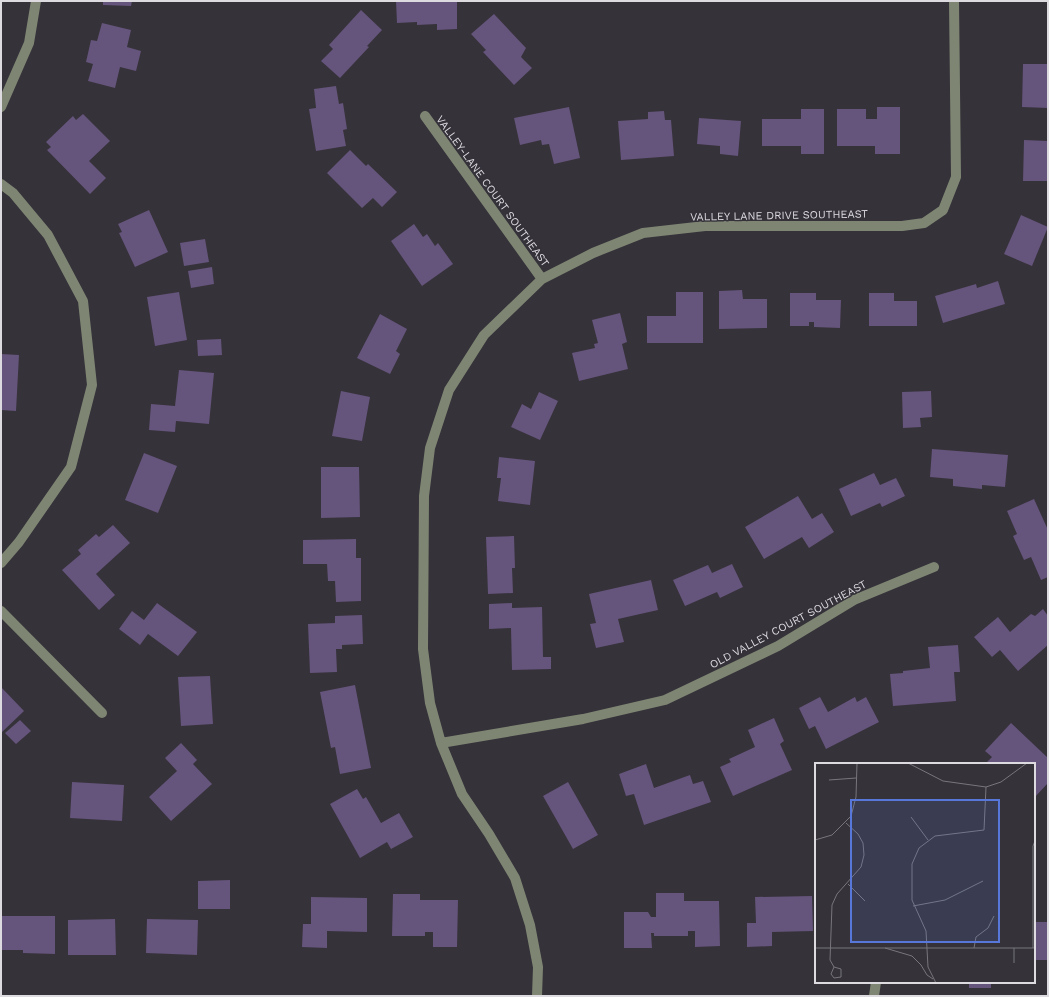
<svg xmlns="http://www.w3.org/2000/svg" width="1049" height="997" font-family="'Work Sans',sans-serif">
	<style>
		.building { fill: #65547b }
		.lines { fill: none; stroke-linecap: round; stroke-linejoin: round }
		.minor { stroke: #7e8673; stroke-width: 10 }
		.labels { text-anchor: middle; stroke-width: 3; stroke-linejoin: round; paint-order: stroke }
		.street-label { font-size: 11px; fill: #dddbe0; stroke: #35323a }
		.inset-road { fill: none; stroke: #78767c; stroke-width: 1 }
		.view { fill: #5778da; fill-opacity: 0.15; stroke: #5778da; stroke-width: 2 }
		.inset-edge { fill: none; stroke: #dddbe0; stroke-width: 2 }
	</style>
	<rect width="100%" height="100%" fill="#35323a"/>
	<path class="building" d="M103,1H132L131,6L103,5Z
		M396,1H457V29L437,30V24L417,25V22L397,23Z
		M361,10L382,30L367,46L369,47L340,78L321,61L333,49L329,45Z
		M494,14L526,48L521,57L532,68L514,85L483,52L486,50L471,34Z
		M102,23L131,30L127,47L141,51L136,71L120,67L115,88L88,81L93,64L86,62L91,40L97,41Z
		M1023,64H1048V108L1022,107Z
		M336,86L339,104L343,103L347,129L343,130L346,146L316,151L309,109L316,108L314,89Z
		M569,107L580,158L554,164L549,144L542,145L541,140L520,145L514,118Z
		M877,107H900V154H875V146H837V109H866V119H877Z
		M801,109H824V154H801V146H762V119H801Z
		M664,111L665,120H671L674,156L621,160L618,121L648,119V112Z
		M83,114L110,141L89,161L106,178L90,194L47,150L51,147L46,142L73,116L76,120Z
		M699,118L741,121L738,156L720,154V146L697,144Z
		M1024,140L1048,141V181H1023Z
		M350,150L366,166L368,164L397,192L382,207L373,198L362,208L327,173Z
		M149,210L168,252L135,267L119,233L122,232L118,224Z
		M1021,215L1048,227L1032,266L1004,254Z
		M414,224L423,237L427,234L435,246L438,243L453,264L422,286L391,241Z
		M205,239L209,262L184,266L180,243Z
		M212,267L214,284L191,288L188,271Z
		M998,281L1005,304L943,323L935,296L976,284L977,288Z
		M742,290L743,299H767V328L719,329V291Z
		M179,292L187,340L155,346L147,297Z
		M676,292H703V343H647V316H676Z
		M790,293H816V300H841L840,328L814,327V322H809V326H790Z
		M869,293H894V301H917V326H869Z
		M620,313L627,342L622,344L628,369L579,381L572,353L595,348L594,344L598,343L592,320Z
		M380,314L407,329L396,351L400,354L390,374L357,358Z
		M221,339L222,355L198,356L197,340Z
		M1,354L19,355L16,411L1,410Z
		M179,370L214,373L209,424L176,421L175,432L149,430L151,404L175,406Z
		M341,391L370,397L362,441L332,436Z
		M931,391L932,417L920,418L921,427L903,428L902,392Z
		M539,392L558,401L540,440L511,427L522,404L531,409Z
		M932,449L1008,455L1005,487L982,485V489L953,486V479L930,477Z
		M144,453L177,466L158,513L125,500Z
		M499,457L535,461L530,505L498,501L501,478H497Z
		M321,467H359L360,517L321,518Z
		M874,473L880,485L896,478L905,496L882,507L880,503L851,516L839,489Z
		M798,496L812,519L822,513L834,532L809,548L802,537L764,559L745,527Z
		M1034,499L1048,530V577L1041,580L1031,557L1024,560L1013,536L1017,534L1007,511Z
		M113,525L130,543L96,574L115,595L99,610L62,570L81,554L78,550L96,534L99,537Z
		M514,536L515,568H512L513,593L488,594L486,537Z
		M356,539V558H361V601L336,602L335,581H328L327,564H303V540Z
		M732,564L743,587L720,598L717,592L685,606L673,580L708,565L712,573Z
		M651,580L658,610L618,619L624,642L596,648L590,624L596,623L589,594Z
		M157,603L197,632L178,656L148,634L140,645L119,629L132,611L144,620Z
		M512,603V608L542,607L543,657H551V669L512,670L511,628L489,629V604Z
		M1043,609L1048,616V645L1018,671L1000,650L992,657L974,637L998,617L1010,632L1031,614L1035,616Z
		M362,615L363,644L342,645V649H336L337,672L310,673L308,624L335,623V616Z
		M958,645L960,672H954L956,701L893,706L890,674L903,673V671L930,668L928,647Z
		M210,676L213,724L181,726L178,677Z
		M355,685L371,768L340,774L335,747L331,748L320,692Z
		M1,687L24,711L1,733Z
		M820,697L828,712L855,697L857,702L866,697L879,722L826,749L815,726L809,729L799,708Z
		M774,718L784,741L780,744L792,770L733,796L720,767L731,762L729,759L755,747L748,730Z
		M20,720L31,731L16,744L5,733Z
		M1011,723L1048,758V783L1034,798V764H985L992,757L985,751Z
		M181,743L197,760L193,764L212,784L171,821L149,797L177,771L165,758Z
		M646,764L654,788L690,775L693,784L703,781L711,802L644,825L634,794L626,796L619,774Z
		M72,782L124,785L122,821L70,818Z
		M568,782L598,835L573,849L543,796Z
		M357,789L363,799L366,797L381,823L399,813L413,837L391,849L387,842L360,858L330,804Z
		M230,880V909H198V881Z
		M656,893H684V901H719L720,946L695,947V931H688V936H654V933H651L652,948H624V912H648L651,917H656Z
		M393,894H420V900H458L457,947H433V932H425V936H392Z
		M812,896L813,931L772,932V946L747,947V923H756L755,897Z
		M311,897L367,898V932L327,931V948L302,947L303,924H311Z
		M1,916H55V954L23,953V950H1Z
		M115,919L116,955H68V920Z
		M147,919L198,920L197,955L146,953Z
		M1034,922H1048V960H1034Z
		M969,982H991V988H969Z"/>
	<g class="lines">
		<path class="minor" d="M1,107L29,43L36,1
			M425,116L542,279
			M1,184L13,193L48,235L83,301L92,385L71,467L19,542L1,563
			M1,611L102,713
			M441,743L583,719L665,700L778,646L854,600L934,567
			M537,996L538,967L530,925L515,878L489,834L462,794L441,743L430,703L423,649L424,496L430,448L449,390L484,335L542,279L593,253L643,233L705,226H902L924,223L943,210L956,177L954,1
			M874,996L876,982"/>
	</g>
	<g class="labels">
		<g class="street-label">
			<text transform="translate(493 191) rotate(54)" y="4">VALLEY-LANE COURT SOUTHEAST</text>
			<text transform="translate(779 215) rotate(-1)" y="4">VALLEY LANE DRIVE SOUTHEAST</text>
			<text transform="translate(788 624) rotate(-28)" y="4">OLD VALLEY COURT SOUTHEAST</text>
		</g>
	</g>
	<g transform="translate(815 763)">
		<rect width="220" height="220" fill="#35323a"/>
		<path class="inset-road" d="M93,0L128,18L171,24L186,19L212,0M14,17L41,15M96,54L113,77M0,77L17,72L36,53L41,34L42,0M33,121L50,138M98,143L130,137L168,118M0,185H220M70,185L97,193L106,202L112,212L118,216M159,185L161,174L173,165L179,153M218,185V83L220,78M199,200V185M19,204L16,211L19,215L26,214V206L19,204L15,197L17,142L22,131L46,104L49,92L48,80L43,71L31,60M121,220L113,204L111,168L97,137V101L104,85L120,73L169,67L171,24"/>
		<path class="view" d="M36,37H184V179H36Z"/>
		<rect width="220" height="220" class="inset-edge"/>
	</g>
	<rect width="1049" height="997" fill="none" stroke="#dddbe0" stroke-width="4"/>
</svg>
